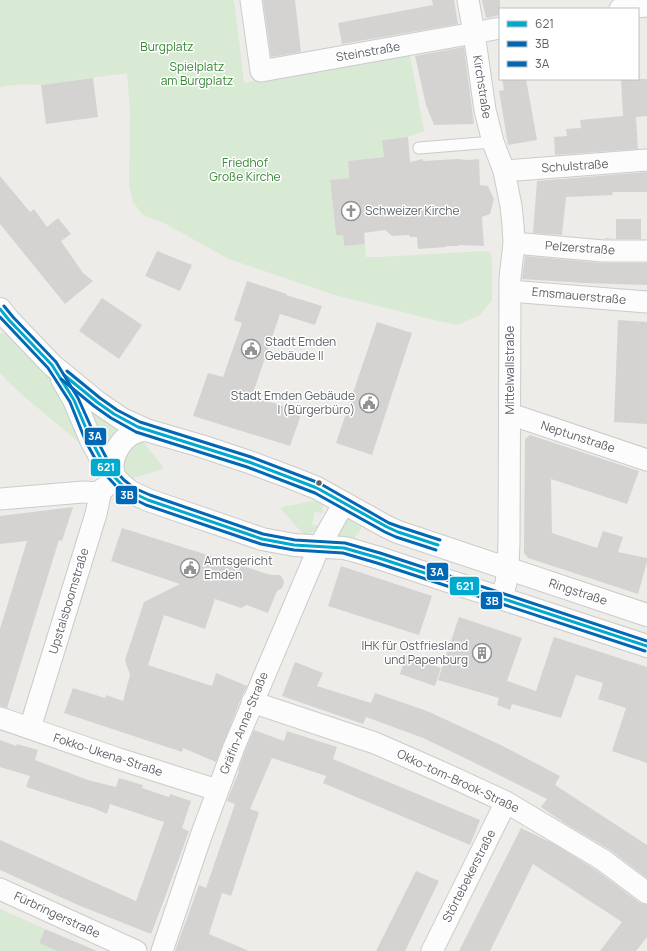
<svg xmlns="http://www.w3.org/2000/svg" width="647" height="951" font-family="Manrope,sans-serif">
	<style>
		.green { fill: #d8e9d4 }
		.building { fill: #d5d3d1 }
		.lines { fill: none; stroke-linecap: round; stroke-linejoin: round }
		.service-casing { stroke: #cacbca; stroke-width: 13 }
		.minor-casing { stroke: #cacbca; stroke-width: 23 }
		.tertiary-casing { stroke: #cacbca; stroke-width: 24 }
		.service { stroke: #fcfcfc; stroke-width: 11 }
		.minor { stroke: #fcfcfc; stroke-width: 21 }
		.tertiary { stroke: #fcfcfc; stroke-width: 22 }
		.bus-1-casing { stroke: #fff; stroke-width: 6 }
		.bus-2-casing { stroke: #fff; stroke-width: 6 }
		.bus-3-casing { stroke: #fff; stroke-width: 6 }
		.bus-1 { stroke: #00a9ce; stroke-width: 3 }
		.bus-2 { stroke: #0068b4; stroke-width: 3 }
		.bus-3 { stroke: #0068b4; stroke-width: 3 }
		.bus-dot { fill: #5e6266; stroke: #fff; stroke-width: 1.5 }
		.labels { text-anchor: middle; stroke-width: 3; stroke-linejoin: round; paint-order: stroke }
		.park-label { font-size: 12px; fill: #378635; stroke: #fff }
		.street-label { font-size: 12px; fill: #5e6266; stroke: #fff }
		.poi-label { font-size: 12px; fill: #5e6266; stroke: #fff; text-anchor: start }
		.line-badge { stroke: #fff; stroke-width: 1.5 }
		.badge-label { font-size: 11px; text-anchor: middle; font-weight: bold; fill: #fff }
	</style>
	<rect width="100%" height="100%" fill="#eeece8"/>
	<path class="green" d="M0,0H234L244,83L409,50L424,131L408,137L382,140L384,157L348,161L349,178L330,180L336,235H343L344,246L365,244L366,257H380L484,251L490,252L492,259V300L480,315L458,325L425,318L335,295L229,259L164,223L143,215L133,202L129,187L130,111L127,73L41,85L22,84L0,87Z
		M6,333L58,385L85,448C58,422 25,401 0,373V334Z
		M77,394L122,424L110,458Z
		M142,440L162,466L163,469L127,480L123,469V458L129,447Z
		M313,501L322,503L323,513H322L315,512L312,524L319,526C315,531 312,534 305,535L295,525L281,509L282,507Z
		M344,516L365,522L356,536L350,543L339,540L336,532Z
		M0,909L45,929L39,943L57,951H0Z"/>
	<path class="building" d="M263,0H295L301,52L271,57Z
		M432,0H454L458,24L342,44L338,23L433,5Z
		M482,0H500V15L486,18Z
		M464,47L474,124L434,125L426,105L415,56Z
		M93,78L98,117L46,124L41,85Z
		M502,79H526L537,140L508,145L499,91L504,90Z
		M621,79H647V116L636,117L638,149L555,155L554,137L567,136L566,129L581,128L580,120L623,116Z
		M408,137L410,162L423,159V161L457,159L468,160L479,159L480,185L488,186L494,199L490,214L482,217L484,246L459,245V246H446V247L418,249L417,237H410L409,235L392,236L385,230L364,233L365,244L344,246L343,235H336L330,180L349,178L348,161L384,157L382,140Z
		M647,172V192H612L613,195L566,197L562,235L533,233L537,181Z
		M0,176L30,212L34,209L47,227L58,218L71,234L61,241L83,273L93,281L65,304L0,224Z
		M616,219H641V239H605L606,238L616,239Z
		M157,251L192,265L180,291L145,276Z
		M525,256L602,263H647V285L584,283L522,279Z
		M247,281L287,294L286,295L322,306L315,325L280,314L252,396L302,412L290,446L193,416L208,373L223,377L242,323L234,320Z
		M102,298L142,325L119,359L79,331Z
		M618,320L647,322V424L614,422Z
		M377,322L412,333L372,455L336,443Z
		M530,435L639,471L627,504L551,479L552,533L597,548L603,531L623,537L618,552L647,558V562L638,594L528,558L524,553L525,439Z
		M73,507L62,541L59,540L7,708L0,706V629L27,541L0,544V516Z
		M122,528L271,575H280L283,579L284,582L283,586L282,588L277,591L268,613L247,605L241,608L215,599L205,629L164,615L148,665L212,686L216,673L247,686L241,698L240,701L216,762L183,748L182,752L64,713L73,688L105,698L106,695L123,701L130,675L125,660L144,602L180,584L111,561Z
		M341,566L432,596L419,635L328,606Z
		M459,617L522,638L507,681L536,691L554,637L647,667V763L612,751L626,708L598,699L603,683L576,675L561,718L512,704L510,710L497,705L499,698L438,680Z
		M406,656L441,668L435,686L400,674Z
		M295,662L323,673L317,686L371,703L375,693L427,711L503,746L560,776L555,785L647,845V878L610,850L566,824L541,807L547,799L471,761L423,738L366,717L363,724L282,696Z
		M254,730L284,741L287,731L337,747L333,759L480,820L470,845L323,783L326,776L272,758L250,809L259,812L231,896L222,893L209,934L249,951H175L199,885L206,888L235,804L227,801L239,771H238L245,751Z
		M0,740L16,746L17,744L38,750L35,760L88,780L116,787L119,778L143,785L142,788L169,797L170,794L191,801L182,828L189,831L164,900L151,934L78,905L0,870V840L136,901L164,822L110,804L107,814L93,808L79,804L26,787L30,776L0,767Z
		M521,828L554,844L596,870L640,903L647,905V937L636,951H600L622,922L533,864L490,951H459Z
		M416,871L439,881L405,951H376Z
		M45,929L97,951H57L39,943Z"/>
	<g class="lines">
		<g class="service-casing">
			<path id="service" d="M419,148L493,142"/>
		</g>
		<g class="minor-casing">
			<path id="minor" d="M251,0L261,71L474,33L500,28
				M468,0L474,33L485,110L493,142L504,171L511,206L513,225L514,243L510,278V291L509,542L508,569L506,583L501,599
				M620,9L647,6
				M504,171L647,160
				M514,243L603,251H647
				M510,291L647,302
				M510,414L647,460
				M0,499L83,492L101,493
				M252,702L375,743L439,771L506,802L603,860L647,893
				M0,718L119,759L217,790
				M30,728L96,514L101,490L116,480
				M0,889L136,951
				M162,951L201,836L234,747L319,547L344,503
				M432,951L506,802"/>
		</g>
		<g class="tertiary-casing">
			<path id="tertiary" d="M0,309L9,320L52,365L97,402L122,419L146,430L201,446L249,462L292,478L317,488L387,527L398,532L647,615
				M62,379L74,400L91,440L106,468L121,484L131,492L148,500L262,539L294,545L344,548L352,550L379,558L433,576L647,646
				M116,480C105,460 123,430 146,430"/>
		</g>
		<use href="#service" class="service"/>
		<use href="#minor" class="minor"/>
		<use href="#tertiary" class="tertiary"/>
		<g class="bus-1-casing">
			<path id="bus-1" d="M0,309L9,320L52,365L74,400L91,440L106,468L121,484L131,492L148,500L262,539L294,545L344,548L379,558L647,646
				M64,375L97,402L114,414L138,427L249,462L317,488L387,527L398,532L438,545"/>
		</g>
		<g class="bus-2-casing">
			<path id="bus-2" d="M0,317L48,368L70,402L86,442L102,471L117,487L128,496L146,505L261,544L294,550L343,553L377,563L645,651
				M61,379L94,406L111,418L136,432L247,467L315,493L385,532L396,537L436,550"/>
		</g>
		<g class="bus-3-casing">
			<path id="bus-3" d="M4,306L13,317L56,362L78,398L96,438L110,465L124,480L134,488L150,495L263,534L295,540L345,543L380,553L647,641
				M67,371L100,398L117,410L140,422L251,457L319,483L389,523L400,527L440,540"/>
		</g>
		<use href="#bus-1" class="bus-1"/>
		<use href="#bus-2" class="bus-2"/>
		<use href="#bus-3" class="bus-3"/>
	</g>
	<defs>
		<g id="church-ring" transform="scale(1)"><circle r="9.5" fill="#fff" stroke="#909294" stroke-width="1.5"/><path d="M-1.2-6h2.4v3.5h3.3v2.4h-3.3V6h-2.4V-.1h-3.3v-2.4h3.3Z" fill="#909294"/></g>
		<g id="civic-ring" transform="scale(1)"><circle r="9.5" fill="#fff" stroke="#909294" stroke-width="1.5"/><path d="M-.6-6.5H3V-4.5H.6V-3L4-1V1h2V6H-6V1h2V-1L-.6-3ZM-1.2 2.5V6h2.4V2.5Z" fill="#909294"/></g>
		<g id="building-ring" transform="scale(1)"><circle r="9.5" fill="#fff" stroke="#909294" stroke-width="1.5"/><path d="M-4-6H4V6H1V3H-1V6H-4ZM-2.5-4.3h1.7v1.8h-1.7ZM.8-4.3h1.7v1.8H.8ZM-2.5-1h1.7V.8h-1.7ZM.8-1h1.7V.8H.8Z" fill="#909294"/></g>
	</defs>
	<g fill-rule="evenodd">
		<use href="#church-ring" x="351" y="211"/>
		<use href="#civic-ring" x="251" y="349"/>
		<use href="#civic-ring" x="369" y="403"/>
		<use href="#civic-ring" x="190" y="568"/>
		<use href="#building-ring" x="482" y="653"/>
	</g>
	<circle class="bus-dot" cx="319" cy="483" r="3.5"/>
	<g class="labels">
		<g class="park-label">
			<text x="167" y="51">Burgplatz</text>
			<text x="197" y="71">Spielplatz<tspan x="197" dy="14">am Burgplatz</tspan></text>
			<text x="245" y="167">Friedhof<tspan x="245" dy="14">Große Kirche</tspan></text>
		</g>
		<g class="street-label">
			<text transform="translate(368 52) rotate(-10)" y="4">Steinstraße</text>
			<text transform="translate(482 87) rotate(81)" y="4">Kirchstraße</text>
			<text transform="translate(575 166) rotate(-4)" y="4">Schulstraße</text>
			<text transform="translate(580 248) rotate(4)" y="4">Pelzerstraße</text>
			<text transform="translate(579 296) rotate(5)" y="4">Emsmauerstraße</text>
			<text transform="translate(510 370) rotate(-90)" y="4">Mittelwallstraße</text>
			<text transform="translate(578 437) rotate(18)" y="4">Neptunstraße</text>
			<text transform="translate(578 592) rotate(18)" y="4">Ringstraße</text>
			<text transform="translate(69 601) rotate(-73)" y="4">Upstalsboomstraße</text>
			<text transform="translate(244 723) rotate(-68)" y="4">Gräfin-Anna-Straße</text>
			<text transform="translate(108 755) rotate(18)" y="4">Fokko-Ukena-Straße</text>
			<text transform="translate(458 781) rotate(25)" y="4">Okko-tom-Brook-Straße</text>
			<text transform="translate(469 876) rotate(-63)" y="4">Störtebekerstraße</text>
			<text transform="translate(57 915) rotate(25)" y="4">Fürbringerstraße</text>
		</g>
		<g class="poi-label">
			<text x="365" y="215">Schweizer Kirche</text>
			<text x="265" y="346">Stadt Emden<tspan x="265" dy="14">Gebäude II</tspan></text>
			<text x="355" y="400" text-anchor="end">Stadt Emden Gebäude<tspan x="355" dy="14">I (Bürgerbüro)</tspan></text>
			<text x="204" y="565">Amtsgericht<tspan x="204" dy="14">Emden</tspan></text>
			<text x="468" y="650" text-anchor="end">IHK für Ostfriesland<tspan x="468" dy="14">und Papenburg</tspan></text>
		</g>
	</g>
	<g class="line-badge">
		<rect x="84" y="427" width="23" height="19" rx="4" fill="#0068b4"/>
		<rect x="90" y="458" width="31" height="19" rx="4" fill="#00a9ce"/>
		<rect x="115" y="485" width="23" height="20" rx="4" fill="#0068b4"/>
		<rect x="426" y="562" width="23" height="19" rx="4" fill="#0068b4"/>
		<rect x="449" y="576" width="31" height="20" rx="4" fill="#00a9ce"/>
		<rect x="480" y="591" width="23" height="19" rx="4" fill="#0068b4"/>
	</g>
	<g class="badge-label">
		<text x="95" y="440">3A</text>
		<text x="106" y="471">621</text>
		<text x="127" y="499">3B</text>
		<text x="437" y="576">3A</text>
		<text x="465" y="590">621</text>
		<text x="492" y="605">3B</text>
	</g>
	<rect x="499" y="8" width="140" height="72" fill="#ffffff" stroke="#bfc0c2"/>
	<rect x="507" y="21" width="20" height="6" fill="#00a9ce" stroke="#bfc0c2"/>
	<text x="535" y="28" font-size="12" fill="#5e6266">621</text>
	<rect x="507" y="41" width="20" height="6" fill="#0068b4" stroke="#bfc0c2"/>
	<text x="535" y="48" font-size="12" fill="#5e6266">3B</text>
	<rect x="507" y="61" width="20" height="6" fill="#0068b4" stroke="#bfc0c2"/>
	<text x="535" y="68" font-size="12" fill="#5e6266">3A</text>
</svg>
